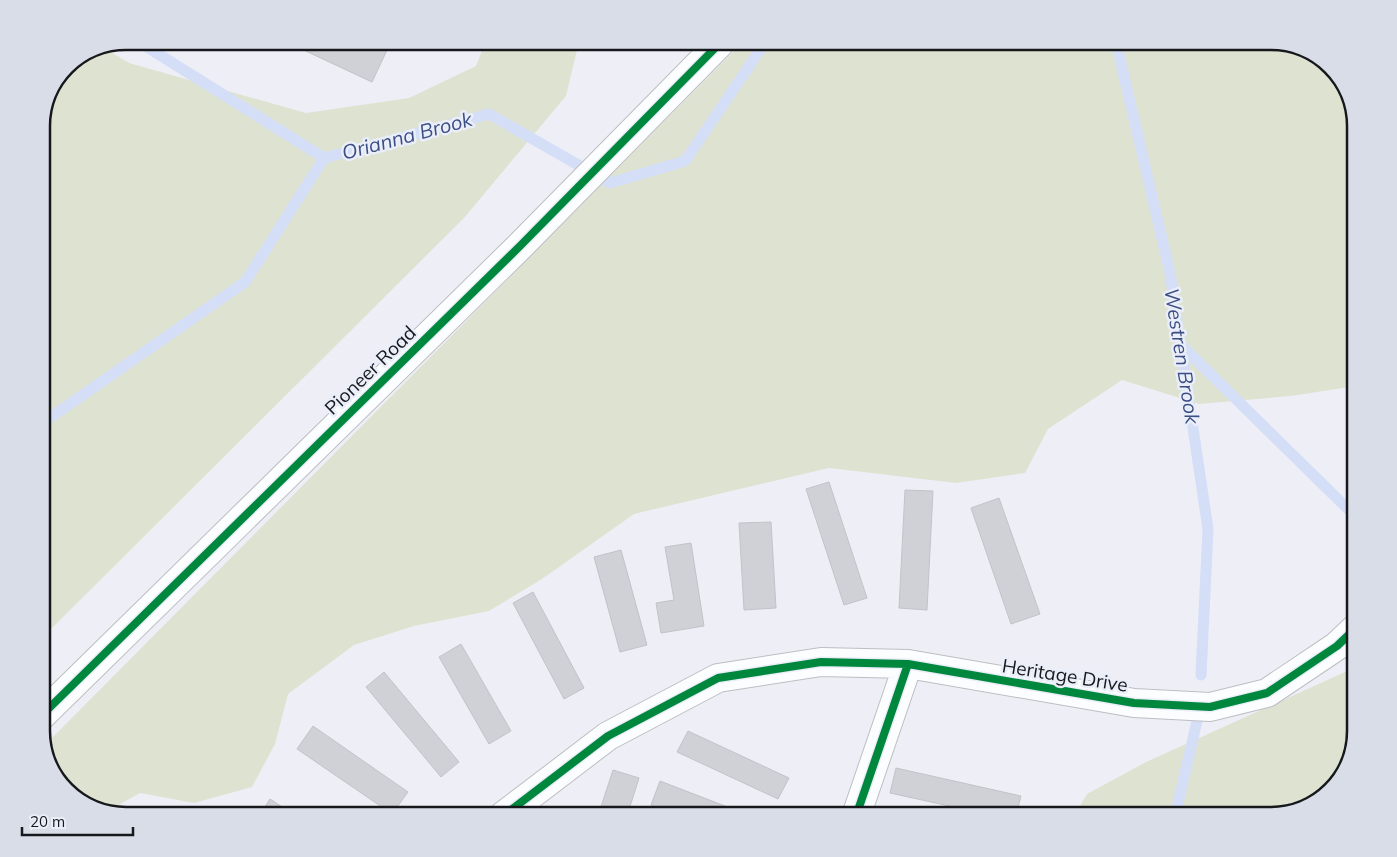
<svg xmlns="http://www.w3.org/2000/svg" width="1397" height="857" font-family="Mulish,sans-serif">
	<style>
		.green { fill: #dee3d1 }
		.lines { fill: none; stroke-linecap: round; stroke-linejoin: round }
		.stream { stroke: #d4def7; stroke-width: 11 }
		.building { fill: #d0d1d7; stroke: #c2c3c8 }
		.minor-casing { stroke: #bdbec3; stroke-width: 30 }
		.tertiary-casing { stroke: #bdbec3; stroke-width: 30 }
		.minor { stroke: #fcfdfe; stroke-width: 28 }
		.tertiary { stroke: #fcfdfe; stroke-width: 28 }
		.cycleway-casing { stroke: #eaeef9; stroke-width: 11 }
		.cycleway { stroke: #00873e; stroke-width: 8 }
		.labels { text-anchor: middle; stroke-width: 5; stroke-linejoin: round; paint-order: stroke }
		.street-label { font-size: 19px; fill: #16181c; stroke: #eaeef9 }
		.water-label { font-size: 20px; font-style: italic; fill: #3c4e84; stroke: #eaeef9 }
		.rim { fill: none; stroke: #16181c; stroke-width: 2.5 }
	</style>
	<rect width="100%" height="100%" fill="#eeeff6"/>
	<path class="green" d="M1271,41L1314,53L1344,83L1356,120V386L1291,396L1199,404L1122,380L1048,429L1025,473L956,483L829,468L634,514L542,579L489,611L414,626L354,645L288,694L275,744L252,787L194,803L140,793L108,811L83,804L53,774L44,746L741,44Z
		M484,45H577V50L566,96L464,218L41,639V120L66,66L94,48H104L129,63L306,113L409,98L476,66Z
		M1356,667V732L1344,774L1314,804L1272,816H1074L1087,794L1146,762Z"/>
	<g class="lines">
		<path class="stream" d="M1116,42L1170,273L1208,529L1201,675
			M147,47L324,158L489,114L610,183L685,161L764,44
			M1180,344L1356,517
			M41,424L245,282L324,158
			M1175,816L1200,708"/>
	</g>
	<path class="building" d="M295,46H389L372,82Z
		M829,482L867,598L844,605L806,489Z
		M905,490L933,491L927,610L899,608Z
		M999,498L1040,614L1011,624L971,508Z
		M771,522L776,608L744,610L739,523Z
		M691,543L704,626L661,633L656,603L674,600L665,547Z
		M621,550L647,645L620,652L594,557Z
		M533,592L584,688L564,699L513,603Z
		M461,644L511,731L489,744L439,657Z
		M384,672L459,762L441,777L366,687Z
		M313,726L408,792L392,814L297,749Z
		M688,731L789,778L778,799L677,752Z
		M896,768L1021,796L1016,816H995L890,793Z
		M613,770L639,778L627,816H598Z
		M660,781L751,816H680L651,805Z
		M270,799L296,816H259Z"/>
	<g class="lines">
		<g class="minor-casing">
			<path id="minor" d="M503,816L608,736L718,678L821,662L908,664
				M856,816L908,664L1134,703L1210,707L1267,693L1337,646L1356,628"/>
		</g>
		<g class="tertiary-casing">
			<path id="tertiary" d="M41,716L520,246L719,44"/>
		</g>
		<use href="#minor" class="minor"/>
		<use href="#tertiary" class="tertiary"/>
		<g class="cycleway-casing">
			<path id="cycleway" d="M41,716L520,246L719,44
				M503,816L608,736L718,678L821,662L908,664
				M856,816L908,664L1134,703L1210,707L1267,693L1337,646L1356,628"/>
		</g>
		<use href="#cycleway" class="cycleway"/>
	</g>
	<g class="labels">
		<g class="street-label">
			<text transform="translate(370 370) rotate(-44)" y="7">Pioneer Road</text>
			<text transform="translate(1065 675) rotate(9)" y="7">Heritage Drive</text>
		</g>
		<g class="water-label">
			<text transform="translate(407 136) rotate(-15)" y="7">Orianna Brook</text>
			<text transform="translate(1182 356) rotate(81)" y="7">Westren Brook</text>
		</g>
	</g>
	<path d="M0 0H1397V857H0ZM126 50H1271A76 76 0 0 1 1347 126V731A76 76 0 0 1 1271 807H126A76 76 0 0 1 50 731V126A76 76 0 0 1 126 50Z" fill="#d9dde7" fill-rule="evenodd"/>
	<path class="rim" d="M126 50H1271A76 76 0 0 1 1347 126V731A76 76 0 0 1 1271 807H126A76 76 0 0 1 50 731V126A76 76 0 0 1 126 50Z"/>
	<path d="M22 827v8h111v-8" fill="none" stroke="#16181c" stroke-width="2.5"/>
	<text x="30" y="827" font-size="15" fill="#16181c" stroke="#eaeef9" stroke-width="4" paint-order="stroke">20 m</text>
</svg>
